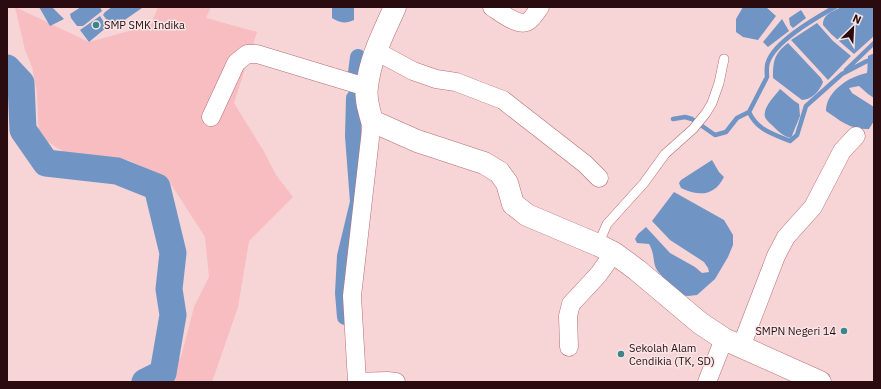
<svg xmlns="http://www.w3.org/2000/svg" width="881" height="389" font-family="'IBM Plex Sans',sans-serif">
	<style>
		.green { fill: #f7bdc0 }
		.water { fill: #7095c5 }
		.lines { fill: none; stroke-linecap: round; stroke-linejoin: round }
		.stream { stroke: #7095c5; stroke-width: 4.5 }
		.canal { stroke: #7095c5; stroke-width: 16 }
		.river { stroke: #7095c5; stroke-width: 27 }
		.service-casing { stroke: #b96d73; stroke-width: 10 }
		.minor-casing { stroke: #b96d73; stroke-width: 19 }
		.tertiary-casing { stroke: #b96d73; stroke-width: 23 }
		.service { stroke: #fff; stroke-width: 9 }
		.minor { stroke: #fff; stroke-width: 18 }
		.tertiary { stroke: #fff; stroke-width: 22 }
		.poi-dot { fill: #3e8685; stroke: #f8e6e7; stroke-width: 1.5 }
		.labels { text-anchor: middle; stroke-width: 3; stroke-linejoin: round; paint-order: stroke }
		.poi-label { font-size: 11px; fill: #2a0c10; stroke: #f8e6e7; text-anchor: start }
	</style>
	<rect width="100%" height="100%" fill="#f7d4d6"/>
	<path class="green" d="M15,7L89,42L129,31L150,27L158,7H211L206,18L257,32L234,103L263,150L276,175L293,197L249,241L238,307L212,382H156L181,357L194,307L209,277L205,237L167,178L128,160L70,156L39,136L37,92L32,67L25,50Z"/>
	<path class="water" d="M39,7H52L64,19L50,26Z
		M81,7H100L102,11L83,26H77L71,18L70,14Z
		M112,7H141L142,8L113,28L103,15L105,12Z
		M332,7H354V20C346,24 340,23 332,18Z
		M743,7H766L776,16L758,40L743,37L736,32V19Z
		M841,7H874V36L854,54L831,34L823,25C823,14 832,12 841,7Z
		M801,10L806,18L793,28L790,25L789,18Z
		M100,16L107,27L89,42L80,30Z
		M782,19L789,31L768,47L763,42Z
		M817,23L833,41L851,56L828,80L791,40Z
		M788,43L821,78L823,82C820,91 811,100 802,100L773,78C773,61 774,54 788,43Z
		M872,54H874V98L868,94L859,86L849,88L852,93L874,107V121L869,129C850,130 841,121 826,111C826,91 850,76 867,73C868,67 867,62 868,56Z
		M780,89C787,94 792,100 799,104L800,116L791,138C783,136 779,132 773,126C771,124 768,122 766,119C760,110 775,96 780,89Z
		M712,160L719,172L724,177C714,197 698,196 681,188L679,183L681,180Z
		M674,192L724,220L733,235V245L728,257L715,279L697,295L688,296L677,295L661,282L662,276C650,265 657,258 649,244L637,243L635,239L638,234L646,227L670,253L695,267L702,273L709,272L708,268L704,262L670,240L652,221Z"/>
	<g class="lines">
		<path class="stream" d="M846,70L874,43
			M767,77C767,73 766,66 768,62C775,41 816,18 835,7
			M749,112C757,130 773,134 790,141L797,135L806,106L842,74L867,61
			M673,119L685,117L692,119L715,135L726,132L737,118L749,112L766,79"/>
		<path class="canal" d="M355,81L358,57
			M345,317L343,293L345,256L358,202L353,136L354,98"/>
		<path class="river" d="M7,68L21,83L23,130L46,163L117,171L157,187L173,253L169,289L173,315L163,373L145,382"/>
		<g class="service-casing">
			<path id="service" d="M598,245L607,224L644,183L665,154L693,129L706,113L712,103L719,83L724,59"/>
		</g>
		<g class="minor-casing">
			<path id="minor" d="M492,7C500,12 517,26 527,22C532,20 537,11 540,7
				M376,51L413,71L436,79L456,82L503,100L585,164L599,178
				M211,117L236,63L247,54H257L366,87
				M569,347L568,316L571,304L598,275L614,253
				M741,347L776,256L786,237L813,207L842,151L856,136
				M357,382L352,296L372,121
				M357,382L387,381L396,382
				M707,382L724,339"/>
		</g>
		<g class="tertiary-casing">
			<path id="tertiary" d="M395,7C384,32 370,58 367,87C365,98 369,110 372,121L417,141L484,163L499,172L507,183L513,204L527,215L598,245L614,253L637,270L700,323L724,339L820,382"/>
		</g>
		<use href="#service" class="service"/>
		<use href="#minor" class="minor"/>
		<use href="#tertiary" class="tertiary"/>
	</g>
	<g class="poi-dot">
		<circle cx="96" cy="25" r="4"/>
		<circle cx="844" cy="331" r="4"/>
		<circle cx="621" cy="354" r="4"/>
	</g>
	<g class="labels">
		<g class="poi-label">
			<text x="104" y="29">SMP SMK Indika</text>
			<text x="836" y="335" text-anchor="end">SMPN Negeri 14</text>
			<text x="629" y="352">Sekolah Alam<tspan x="629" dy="13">Cendikia (TK, SD)</tspan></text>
		</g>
	</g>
	<rect width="881" height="389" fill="none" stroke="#2a0c10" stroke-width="16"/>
	<g transform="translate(853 28) rotate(24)" stroke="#f8e6e7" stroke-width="3" paint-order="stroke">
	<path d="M0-3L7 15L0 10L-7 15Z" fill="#2a0c10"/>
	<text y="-6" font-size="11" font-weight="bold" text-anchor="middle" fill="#2a0c10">N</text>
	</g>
</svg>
